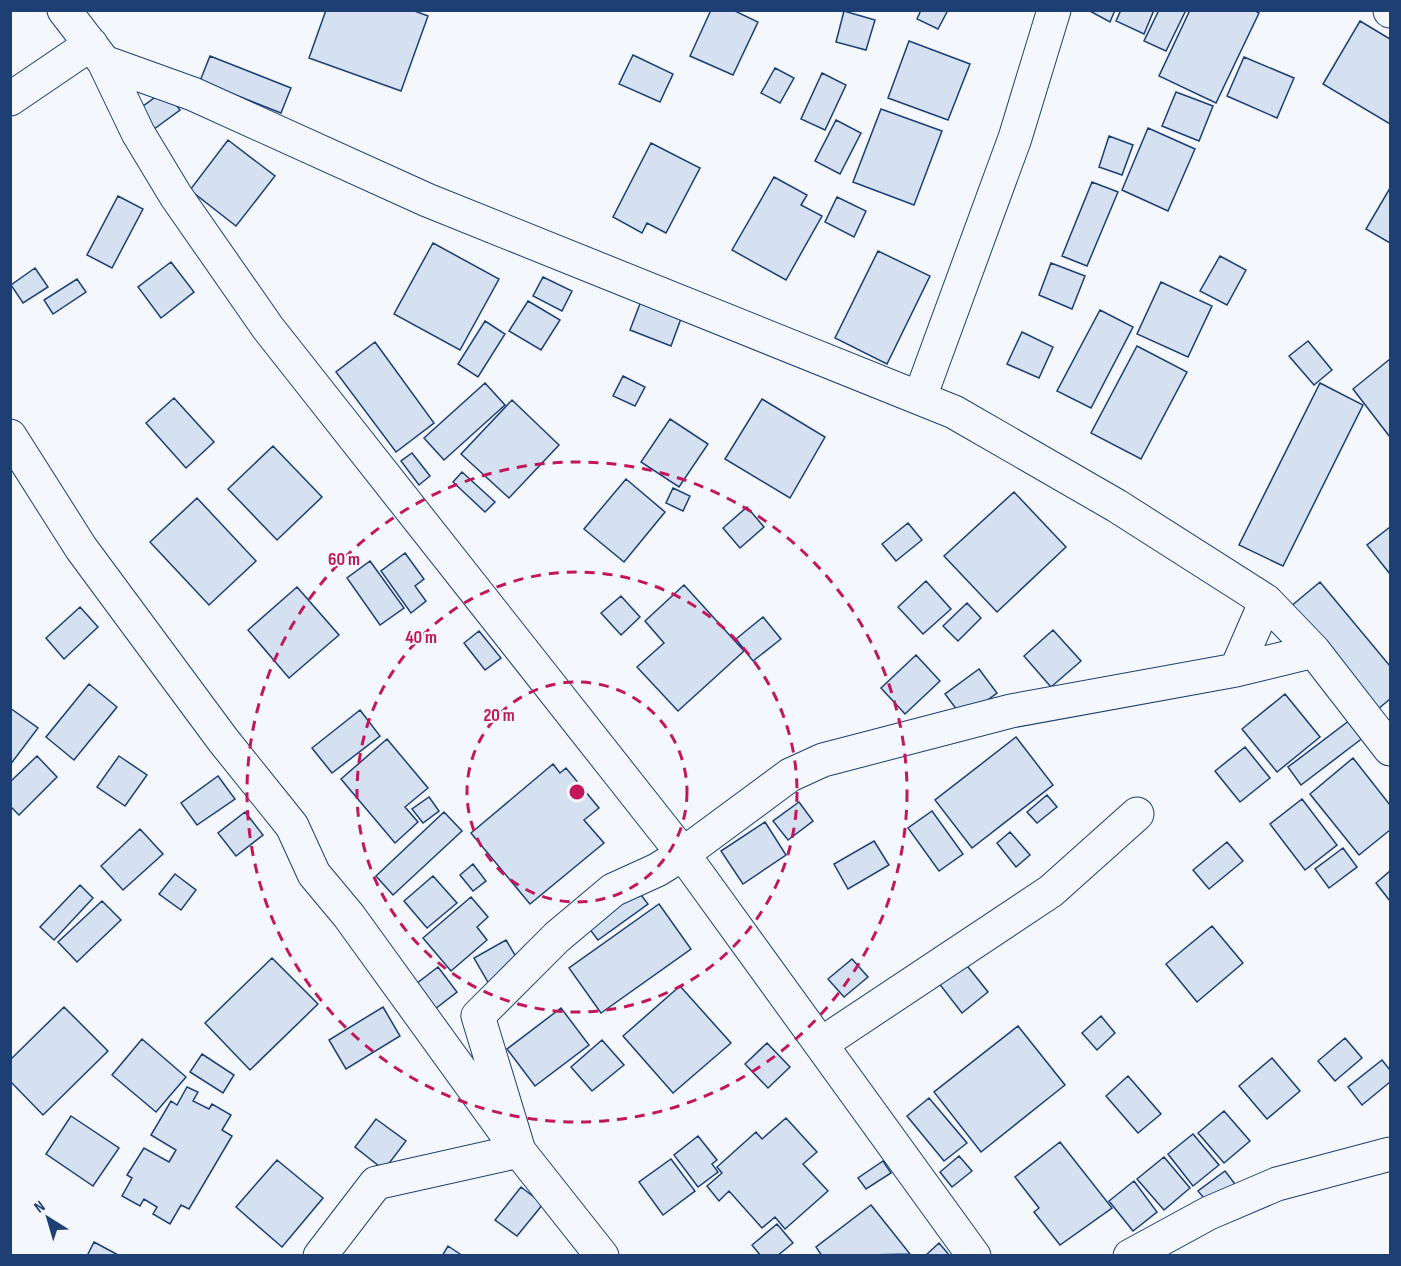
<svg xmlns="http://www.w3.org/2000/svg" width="1401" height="1266" font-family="'Sofia Sans Condensed',sans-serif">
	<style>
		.building { fill: #d5e0f0; stroke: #1d3f73; stroke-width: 1.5 }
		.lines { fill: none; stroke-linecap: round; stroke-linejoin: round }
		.street-casing { stroke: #1d3f73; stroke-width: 35 }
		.street { stroke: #f4f7fb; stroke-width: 33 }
		.ring { fill: none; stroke: #c2185b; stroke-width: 3; stroke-dasharray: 10 8 }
		.centre { fill: #c2185b; stroke: #f4f7fb; stroke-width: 3 }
		.ring-label { font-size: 18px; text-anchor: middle; font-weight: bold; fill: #c2185b; stroke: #f4f7fb; stroke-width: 4.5; stroke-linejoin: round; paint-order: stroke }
	</style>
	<rect width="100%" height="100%" fill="#f4f7fb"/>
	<path class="building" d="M326,10H412L428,16L401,91L309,58Z
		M711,10H733L758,22L733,75L690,56Z
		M921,10H948L938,29L917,19Z
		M1088,10H1115L1110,22Z
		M1121,10H1154L1144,34L1116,21Z
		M1159,10H1186L1166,51L1144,41Z
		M1190,10H1254L1259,13L1216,103L1159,76Z
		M844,11L875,20L866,50L836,42Z
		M1360,21L1390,39V124L1323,84Z
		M909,41L970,64L948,120L888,98Z
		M633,55L673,74L660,102L619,84Z
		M210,56L291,88L281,113L200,81Z
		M1244,57L1294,78L1277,118L1227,96Z
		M775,68L794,78L780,103L761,93Z
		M822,73L846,85L825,130L801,119Z
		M165,90L180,110L150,132L135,112Z
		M1176,92L1213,106L1199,141L1162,126Z
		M881,109L942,131L914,205L853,182Z
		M836,120L861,133L840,174L815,161Z
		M1148,128L1195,149L1168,211L1122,190Z
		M1109,136L1133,145L1122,175L1099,167Z
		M228,140L275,176L236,226L190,190Z
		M651,143L700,168L666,233L647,223L642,233L613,217Z
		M774,177L807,195L801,205L822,216L786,280L732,250Z
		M1092,182L1118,192L1087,266L1062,256Z
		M1390,188V243L1366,229Z
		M118,196L143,209L112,268L87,255Z
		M837,197L866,211L854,237L825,222Z
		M433,243L499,279L460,350L394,314Z
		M878,251L930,276L887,364L835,338Z
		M1220,256L1246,270L1227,305L1200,291Z
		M171,262L194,292L161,318L138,287Z
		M1051,263L1085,276L1072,309L1039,295Z
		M35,268L48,287L23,303L11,285Z
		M543,277L572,291L562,311L533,296Z
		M77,279L86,292L53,314L44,300Z
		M1161,282L1212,306L1188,357L1137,334Z
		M528,301L560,320L541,350L509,331Z
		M641,301L682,316L671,346L630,330Z
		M1100,310L1133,327L1091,408L1057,391Z
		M485,321L505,334L478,377L458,364Z
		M1022,332L1053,347L1039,378L1007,364Z
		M1308,341L1332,370L1314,385L1289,356Z
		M375,342L434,423L396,452L336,372Z
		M1137,346L1187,372L1141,459L1091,433Z
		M1390,359V437L1353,389Z
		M623,376L645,387L635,406L613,396Z
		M485,383L505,405L444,460L424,438Z
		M1320,383L1363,405L1283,566L1239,545Z
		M174,398L214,442L186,468L146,423Z
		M762,399L825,437L790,498L725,459Z
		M512,400L559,445L509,498L461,454Z
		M670,419L708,444L679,487L641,462Z
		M273,446L322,497L277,540L228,489Z
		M412,453L430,476L419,485L401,461Z
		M462,472L495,502L485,512L453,482Z
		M626,479L665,512L624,562L584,529Z
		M673,488L690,496L683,511L666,503Z
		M1014,492L1066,547L997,612L944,556Z
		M197,498L256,561L209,605L150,542Z
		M747,507L764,527L740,548L723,528Z
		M908,523L922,540L896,561L882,544Z
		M1390,527V574L1367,545Z
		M405,553L424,579L415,586L426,601L411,613L381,571Z
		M370,561L404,608L380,625L347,578Z
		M926,581L951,609L923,634L898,607Z
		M1320,582L1390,666V699L1377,710L1290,607Z
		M684,585L744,651L678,711L637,667L664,643L645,621Z
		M297,587L339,635L289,678L248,630Z
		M621,596L640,617L621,635L601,613Z
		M967,603L981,618L958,641L943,626Z
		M80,607L98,627L64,659L46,638Z
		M763,617L781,639L753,661L736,639Z
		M1053,630L1081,661L1051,687L1024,656Z
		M479,631L501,658L485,670L464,643Z
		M916,655L940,681L905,714L881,688Z
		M979,669L997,693L963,718L945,694Z
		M89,684L117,707L74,760L46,737Z
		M1285,694L1320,737L1277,772L1242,729Z
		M10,708L38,728L10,765Z
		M360,710L380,736L332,773L312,748Z
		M1354,717L1368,734L1301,785L1288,767Z
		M1016,737L1053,785L972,848L935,800Z
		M387,739L428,788L405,807L418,822L395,843L341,779Z
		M1245,747L1270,778L1240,802L1215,771Z
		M37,756L57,777L19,815L10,806V782Z
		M119,756L147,775L125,806L97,787Z
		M1353,758L1390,805V830L1359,855L1310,794Z
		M553,764L560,773L566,768L599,808L584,820L604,843L530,904L471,833Z
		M218,776L235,799L197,825L181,803Z
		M1047,795L1057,807L1037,823L1027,812Z
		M429,797L439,811L423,823L412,809Z
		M1302,799L1337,845L1305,870L1270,824Z
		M799,802L813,821L788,840L773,821Z
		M932,811L963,854L939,871L908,828Z
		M245,812L263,835L236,856L218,833Z
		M444,812L462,831L393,895L376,876Z
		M765,822L786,855L743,884L721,851Z
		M140,829L163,854L123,890L101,866Z
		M1010,832L1030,855L1016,867L997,843Z
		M874,841L889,865L848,889L834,864Z
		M1227,842L1243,861L1209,889L1193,870Z
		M1343,848L1357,867L1329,888L1315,869Z
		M473,864L486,881L473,891L460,875Z
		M1390,871V901L1376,883Z
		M175,874L196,890L181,910L159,894Z
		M433,876L457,903L427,928L404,901Z
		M80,885L93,898L54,940L40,927Z
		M638,891L648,904L598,940L588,927Z
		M471,897L488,917L477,927L487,940L451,971L423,938Z
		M102,901L121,920L77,962L58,942Z
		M659,904L691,949L601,1013L569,968Z
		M1212,926L1243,963L1197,1002L1166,964Z
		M506,940L521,965L489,984L474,958Z
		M960,957L988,992L962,1013L934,977Z
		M272,958L318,1004L250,1070L205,1023Z
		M852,959L868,977L844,997L828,979Z
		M438,967L457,992L435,1009L416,984Z
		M680,986L731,1043L673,1093L623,1036Z
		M64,1007L108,1051L43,1115L10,1081V1060Z
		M383,1007L400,1036L346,1069L329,1040Z
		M561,1008L589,1045L535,1086L507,1049Z
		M1101,1016L1115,1033L1097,1050L1082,1033Z
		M1018,1026L1065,1085L981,1152L934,1092Z
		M1345,1038L1362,1058L1335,1081L1318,1061Z
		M142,1039L186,1077L156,1112L112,1075Z
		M602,1040L624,1065L592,1091L571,1067Z
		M767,1043L790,1067L768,1088L745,1064Z
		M202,1054L234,1075L223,1093L190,1072Z
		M1272,1058L1300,1091L1267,1119L1239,1086Z
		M1382,1060L1390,1070V1082L1362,1105L1348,1087Z
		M1128,1076L1161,1114L1138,1133L1106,1096Z
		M187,1087L198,1092L193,1101L209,1109L212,1104L231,1115L222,1130L232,1136L189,1209L181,1205L170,1224L153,1214L157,1207L144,1199L140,1206L122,1196L132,1178L127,1175L144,1148L169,1162L176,1150L151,1135L171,1101L177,1105Z
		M929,1098L967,1143L944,1161L907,1116Z
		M1224,1111L1250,1141L1224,1163L1198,1133Z
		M71,1116L119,1148L93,1186L46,1154Z
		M786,1118L817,1152L803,1164L828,1191L785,1229L775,1217L762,1228L729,1191L719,1201L707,1186L722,1173L717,1167L756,1132L762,1139Z
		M376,1119L406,1141L384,1170L355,1147Z
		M1193,1134L1219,1165L1193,1186L1168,1154Z
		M698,1136L717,1160L712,1164L718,1172L698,1187L674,1155Z
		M1060,1142L1112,1208L1060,1245L1034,1212L1039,1208L1015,1177Z
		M959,1156L972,1171L952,1187L940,1172Z
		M1164,1157L1190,1188L1164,1210L1137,1179Z
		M671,1159L695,1191L663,1215L639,1182Z
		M277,1160L323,1198L282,1247L236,1207Z
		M883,1161L891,1173L866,1189L858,1178Z
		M1225,1171L1238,1188L1212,1208L1198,1191Z
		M1134,1181L1157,1212L1133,1231L1109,1201Z
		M521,1187L543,1204L517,1236L495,1220Z
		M871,1205L910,1254L822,1256L816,1247Z
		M777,1224L793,1243L777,1256H761L752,1245Z
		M94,1242L120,1256H87Z
		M939,1243L950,1256H925Z
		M448,1246L463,1256H442Z"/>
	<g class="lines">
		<g class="street-casing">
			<path id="street" d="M64,10L104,62L138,133L176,196L268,328L683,854L974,1256
				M1390,10V11
				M104,62L193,94L427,200L954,412L1117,506L1266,601L1314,651L1390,749
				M10,99L91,44
				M920,397L1015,138L1054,10
				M10,436L81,548L223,740L292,826L314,874L349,916L519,1151L376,1183L320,1256
				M1236,670L1266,601
				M821,1044L1051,891L1137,814
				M602,1256L519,1151L478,1016L557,937L613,890L657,870L683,854L790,775L823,760L1011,711L1236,670L1314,651
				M1130,1256L1209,1213L1277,1184L1390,1154"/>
		</g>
		<use href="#street" class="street"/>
	</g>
	<g class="ring">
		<circle cx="577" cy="792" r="110"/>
		<circle cx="577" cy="792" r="220"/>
		<circle cx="577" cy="792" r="330"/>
	</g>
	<circle cx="577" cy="792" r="9" class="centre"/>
	<g class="ring-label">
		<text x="344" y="565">60 m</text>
		<text x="421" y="643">40 m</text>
		<text x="499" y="721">20 m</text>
	</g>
	<rect width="1401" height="1266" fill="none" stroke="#1d3f73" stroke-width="24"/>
	<g transform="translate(48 1218) rotate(323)" stroke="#f4f7fb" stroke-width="4.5" paint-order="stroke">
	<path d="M0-4.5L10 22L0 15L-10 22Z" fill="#1d3f73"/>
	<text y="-9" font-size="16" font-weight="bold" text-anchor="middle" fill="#1d3f73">N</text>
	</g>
</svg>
